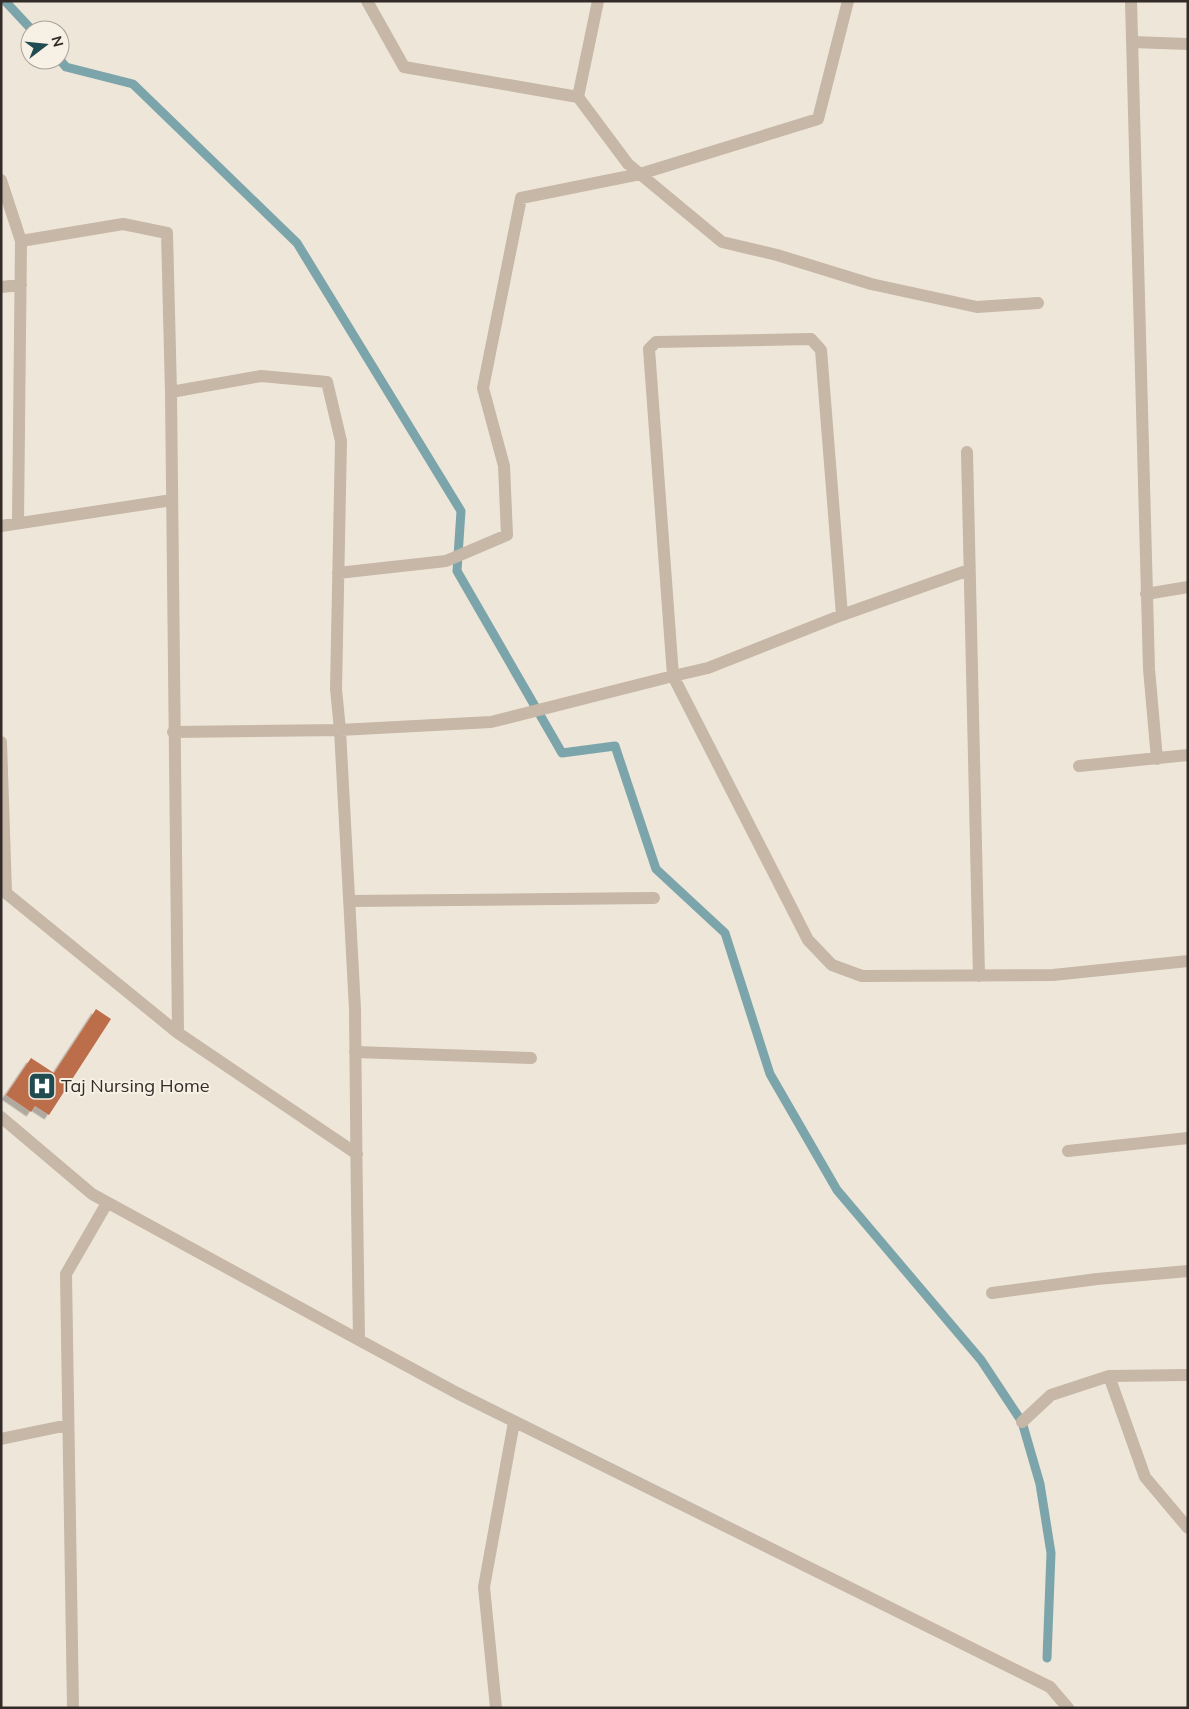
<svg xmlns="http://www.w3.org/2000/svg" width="1189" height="1709" font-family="Mulish,sans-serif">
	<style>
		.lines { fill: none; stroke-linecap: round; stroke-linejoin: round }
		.stream { stroke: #7ba5aa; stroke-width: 9 }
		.building { fill: #bc6d4a; filter: url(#shadow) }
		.minor { stroke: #c6b7a7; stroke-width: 12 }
		.labels { text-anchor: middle; stroke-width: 4; stroke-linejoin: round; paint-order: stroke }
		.poi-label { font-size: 18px; fill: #332b27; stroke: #f7f0e5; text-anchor: start }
	</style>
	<defs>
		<filter id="shadow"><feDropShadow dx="-4.5" dy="4.5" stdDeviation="0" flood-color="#0004"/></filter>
	</defs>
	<rect width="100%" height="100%" fill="#efe6da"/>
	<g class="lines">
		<path class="stream" d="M5,1L32,30
			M60,60L66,67L133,84L297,243L461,511L457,571L562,753L615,746L656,869L725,933L770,1074L837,1190L981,1360L1022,1422L1040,1484L1051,1553L1047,1658"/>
	</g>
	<path class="building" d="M96,1009L111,1019L49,1115L35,1106L31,1112L6,1095L31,1058L54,1073Z"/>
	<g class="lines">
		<path class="minor" d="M367,1L404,67L578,97L628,164L722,242L777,255L871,284L977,307L1038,303
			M1131,1L1149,669L1157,759
			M1132,42L1188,44
			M578,97L598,1
			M1,180L21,241
			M1,287L21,285
			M967,452L979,976
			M18,523L21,241L123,224L167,233L171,392
			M1,526L172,500
			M338,573L446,561L507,535L504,466L483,388L521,198L640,174L818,119L848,1
			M1146,594L1188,587
			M842,615L821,350L811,339L656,342L649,349L673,676L708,668L842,615L969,570
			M173,732L340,730L491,722L673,676L808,940L832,965L862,976L1053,975L1188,961
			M1,742L6,893L178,1033
			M1079,766L1188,755
			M349,901L654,898
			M355,1052L531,1058
			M1,1117L92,1194L359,1340L457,1393L1050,1687L1068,1708
			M1068,1151L1188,1138
			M357,1154L178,1033L171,392L261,376L327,382L341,441L336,689L340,730L355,1009C356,1119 357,1230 359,1340
			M992,1293L1097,1279L1188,1271
			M1188,1375L1109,1376L1145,1477L1188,1528
			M1022,1422L1051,1395L1109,1376
			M1,1439L68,1425
			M73,1708L66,1274L107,1203
			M496,1708L484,1587L514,1422"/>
	</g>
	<defs>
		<g id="hospital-square" transform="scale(1.4375)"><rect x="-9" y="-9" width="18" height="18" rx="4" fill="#204b51" stroke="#f7f0e5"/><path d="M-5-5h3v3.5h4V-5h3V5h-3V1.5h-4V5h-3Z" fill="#fff"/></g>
	</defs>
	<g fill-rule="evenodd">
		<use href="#hospital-square" x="42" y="1086"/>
	</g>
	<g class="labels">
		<g class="poi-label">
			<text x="61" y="1092">Taj Nursing Home</text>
		</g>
	</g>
	<rect width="1189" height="1709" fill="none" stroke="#332b27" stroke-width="5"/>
	<g transform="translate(45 45) rotate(74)"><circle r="24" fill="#f7f0e5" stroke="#a9a199"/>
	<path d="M0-4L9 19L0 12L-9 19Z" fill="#204b51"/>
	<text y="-8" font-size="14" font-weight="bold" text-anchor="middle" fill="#332b27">N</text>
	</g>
</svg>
